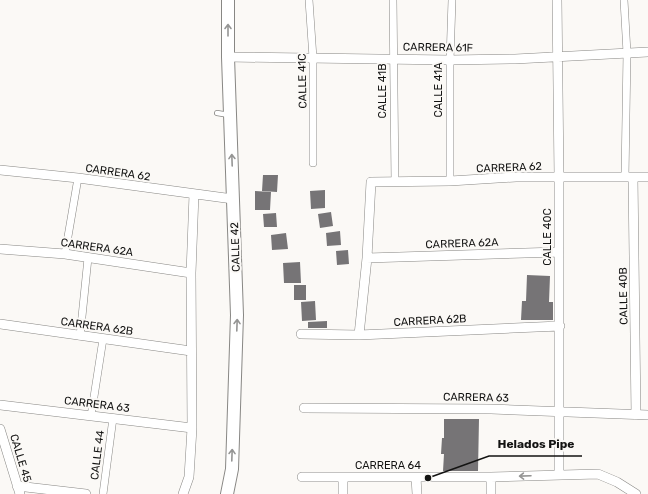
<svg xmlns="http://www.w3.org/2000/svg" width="648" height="494" font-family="Rubik,sans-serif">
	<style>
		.building { fill: #767476 }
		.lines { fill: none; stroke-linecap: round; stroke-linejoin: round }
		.service-casing { stroke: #888784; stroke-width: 6 }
		.pedestrian-casing { stroke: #888784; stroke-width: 8 }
		.minor-casing { stroke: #888784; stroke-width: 10 }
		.tertiary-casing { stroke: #888784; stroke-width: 14 }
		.service { stroke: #fff; stroke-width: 4.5 }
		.pedestrian { stroke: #fff; stroke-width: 7 }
		.minor { stroke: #fff; stroke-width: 9 }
		.tertiary { stroke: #fff; stroke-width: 12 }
		.oneway { stroke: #959594 }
		.labels { text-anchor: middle; stroke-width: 4; stroke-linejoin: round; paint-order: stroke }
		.street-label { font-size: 11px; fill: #131312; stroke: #fbf9f6 }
		.leader { fill: none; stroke: #131312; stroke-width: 1.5 }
		.callout-dot { fill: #131312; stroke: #fbf9f6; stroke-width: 1.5 }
		.callout-label { font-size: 12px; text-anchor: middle; font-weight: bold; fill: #131312; stroke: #fbf9f6; stroke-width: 4; stroke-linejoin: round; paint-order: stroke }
	</style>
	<rect width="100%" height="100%" fill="#fbf9f6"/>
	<path class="building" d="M263,175H278L277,192L262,191Z
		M325,190V208L311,209L310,191Z
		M255,191L271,192L270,210H255Z
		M331,212L333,226L320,228L318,214Z
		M276,213L277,227H264L263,214Z
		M340,231L341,245L327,246L326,233Z
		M286,233L288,249L272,250L271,235Z
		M348,250L349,264L337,265L336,251Z
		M300,262L301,283H284L283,263Z
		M527,275L550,276L549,302H553V320H521L522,301H526Z
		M294,285H306V300H294Z
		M315,301L316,320L302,321L301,302Z
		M327,321V328H308V322Z
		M444,419H479L478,471H443L444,454H441L442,438H444Z"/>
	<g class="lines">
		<g class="service-casing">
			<path id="service" d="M217,113L229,115"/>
		</g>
		<g class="pedestrian-casing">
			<path id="pedestrian" d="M309,0L313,58V163
				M393,0L395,182
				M624,0L627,53L625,177
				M450,181V60L452,0
				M65,254L78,178
				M80,336L88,258
				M91,416L103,339
				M103,494L113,418"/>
		</g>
		<g class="minor-casing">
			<path id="minor" d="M557,0L559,177V474
				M228,57L450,60L515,59L648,52
				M0,170L78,178L233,199
				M633,177L636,415
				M0,249L65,254L191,273
				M367,258L559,252
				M0,324L191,351
				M301,334L359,335L560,326
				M359,335L367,258L371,182L450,181L516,177H648
				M0,405L192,428
				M304,408L491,409L648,415
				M0,429L20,494
				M302,477H491L598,474L617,482L636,494
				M343,477V494
				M416,477L417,494
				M491,477V494
				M17,486L86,494
				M183,494L189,477L192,428L191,273L194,194"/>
		</g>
		<g class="tertiary-casing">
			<path id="tertiary" d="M227,494L232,469L237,315L228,57V0"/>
		</g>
		<use href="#service" class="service"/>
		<use href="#pedestrian" class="pedestrian"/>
		<use href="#minor" class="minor"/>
		<use href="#tertiary" class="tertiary"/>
	</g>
	<defs><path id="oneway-shaft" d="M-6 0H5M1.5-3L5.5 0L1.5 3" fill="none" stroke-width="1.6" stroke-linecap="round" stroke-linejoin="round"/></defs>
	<g class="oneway">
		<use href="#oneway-shaft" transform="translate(228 30) rotate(-90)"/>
		<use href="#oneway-shaft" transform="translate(232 160) rotate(-92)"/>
		<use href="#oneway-shaft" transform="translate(237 325) rotate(-88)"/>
		<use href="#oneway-shaft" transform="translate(232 455) rotate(-88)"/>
		<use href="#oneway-shaft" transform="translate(525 476) rotate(178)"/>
	</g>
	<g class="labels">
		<g class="street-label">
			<text transform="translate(438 47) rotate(1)" y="4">CARRERA 61F</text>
			<text transform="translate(302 81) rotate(-91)" y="4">CALLE 41C</text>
			<text transform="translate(438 90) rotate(-90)" y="4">CALLE 41A</text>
			<text transform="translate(382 91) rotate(-90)" y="4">CALLE 41B</text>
			<text transform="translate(509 167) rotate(-2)" y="4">CARRERA 62</text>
			<text transform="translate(118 172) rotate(8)" y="4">CARRERA 62</text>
			<text transform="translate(547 237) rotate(-90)" y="4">CALLE 40C</text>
			<text transform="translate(462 243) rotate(-2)" y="4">CARRERA 62A</text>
			<text transform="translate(97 247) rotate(8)" y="4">CARRERA 62A</text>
			<text transform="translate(235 247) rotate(-92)" y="4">CALLE 42</text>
			<text transform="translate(623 296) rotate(-91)" y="4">CALLE 40B</text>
			<text transform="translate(430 320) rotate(-3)" y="4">CARRERA 62B</text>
			<text transform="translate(97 326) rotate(8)" y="4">CARRERA 62B</text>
			<text transform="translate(476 397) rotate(1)" y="4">CARRERA 63</text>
			<text transform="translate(97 404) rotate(7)" y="4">CARRERA 63</text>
			<text transform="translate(97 455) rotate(-83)" y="4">CALLE 44</text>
			<text transform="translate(21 458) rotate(73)" y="4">CALLE 45</text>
			<text x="388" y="469">CARRERA 64</text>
		</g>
	</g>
	<path class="leader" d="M428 478L489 456H582"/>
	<circle class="callout-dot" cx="428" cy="478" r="4"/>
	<g class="callout-label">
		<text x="536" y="448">Helados Pipe</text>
	</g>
</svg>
